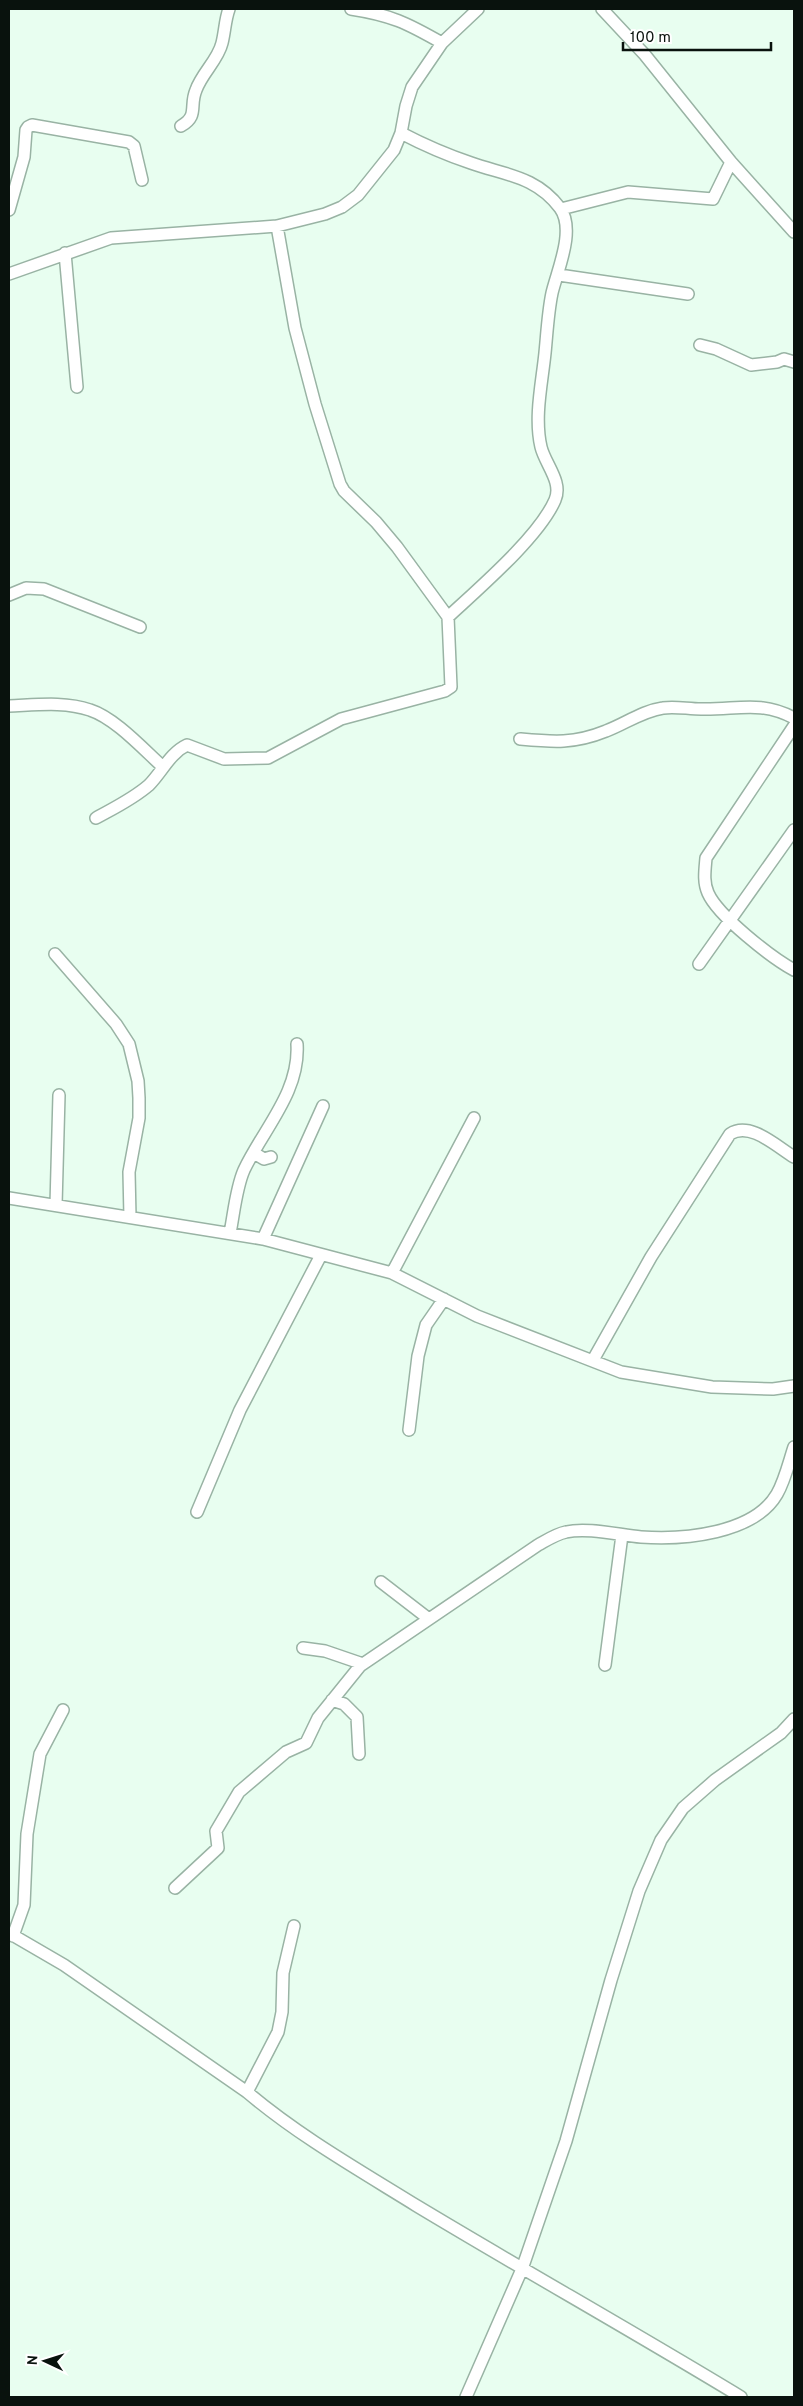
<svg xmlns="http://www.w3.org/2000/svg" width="803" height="2406" font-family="Overpass,sans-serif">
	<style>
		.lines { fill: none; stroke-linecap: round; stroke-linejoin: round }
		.minor-casing { stroke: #99b3a4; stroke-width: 14 }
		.minor { stroke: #fff; stroke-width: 11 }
	</style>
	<rect width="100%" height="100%" fill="#e8fef0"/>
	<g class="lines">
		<g class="minor-casing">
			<path id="minor" d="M351,9C391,15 407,23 442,43
				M602,9L645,55L731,162L794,232
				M181,126C199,116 189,106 196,90C202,73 218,60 222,43C225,31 225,20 229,9
				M401,133C424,145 447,155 471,163C505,175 536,176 560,208C576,230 557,271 552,293C548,312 547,333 545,353C542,383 534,417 541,447C545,464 563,482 555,500C539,537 478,589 448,617
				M561,209L628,192L713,199L731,162
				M9,210L24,157L26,130L28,127L32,125L129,142L134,146L142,180
				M65,253L77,387
				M9,274L111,238L277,226L325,214L342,207L358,195L394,150L401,133L406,106L412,87L442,43L478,9
				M559,275L688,294
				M700,345L716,349L751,365L777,362L784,359L794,362
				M9,595L26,588L44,589L140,627
				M9,706C35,705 65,701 90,710C115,718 143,749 163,767
				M794,726L706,858C705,870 703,882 708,893C718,916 772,958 794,970
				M520,739C553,742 574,744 606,731C625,724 642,711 663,708C675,706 688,709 701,709C737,710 760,700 794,718
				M96,818C114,808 133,799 149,785C162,772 170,753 187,745L224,759L268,758L341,719L445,691L451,687L448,617L397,547L376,522L344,491L340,484L315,404L295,328L277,226
				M55,954L116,1024L129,1044L138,1081L139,1098V1118L129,1172L130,1217
				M699,964L794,830
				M254,1153L264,1159L271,1157
				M9,1198L263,1239L392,1273L477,1316L621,1372L712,1387L773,1389L794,1386
				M56,1205L59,1095
				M230,1233C234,1213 236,1188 244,1170C264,1128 300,1092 297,1044
				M263,1239L323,1106
				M392,1273L474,1118
				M593,1360L651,1257L730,1134C750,1121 776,1146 794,1157
				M409,1430L418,1356L426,1325L444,1299
				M197,1512L240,1410L321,1255
				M381,1582L429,1619
				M303,1648L325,1651L363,1664
				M605,1665L622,1535
				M332,1700L344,1704L357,1717L359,1754
				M175,1888L218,1848L216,1831L239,1792L286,1752L306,1743L318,1718L360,1666L538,1545C547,1540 556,1534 566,1532C587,1527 619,1535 641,1537C683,1540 754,1534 777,1494C785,1480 789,1462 794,1447
				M9,1933L64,1965L247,2092C299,2136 359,2170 417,2206C525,2271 634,2332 741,2397
				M13,1936L24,1905L27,1834L40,1754L63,1710
				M247,2092L278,2032L282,2012L283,1973L294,1926
				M466,2397L522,2269L566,2141L611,1980L639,1891L661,1840L683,1808L715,1780L781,1733L794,1719"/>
		</g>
		<use href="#minor" class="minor"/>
	</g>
	<rect width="803" height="2406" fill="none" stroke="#09120d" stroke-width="20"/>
	<g transform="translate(45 2361) rotate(274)" stroke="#ffffff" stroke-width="4" paint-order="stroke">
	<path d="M0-4L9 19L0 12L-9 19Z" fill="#09120d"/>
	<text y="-8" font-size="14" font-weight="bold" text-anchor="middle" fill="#09120d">N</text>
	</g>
	<path d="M623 42v8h148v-8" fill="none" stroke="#09120d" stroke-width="2.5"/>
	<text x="630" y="42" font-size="15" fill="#09120d" stroke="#ffffff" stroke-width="4" paint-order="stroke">100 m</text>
</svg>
